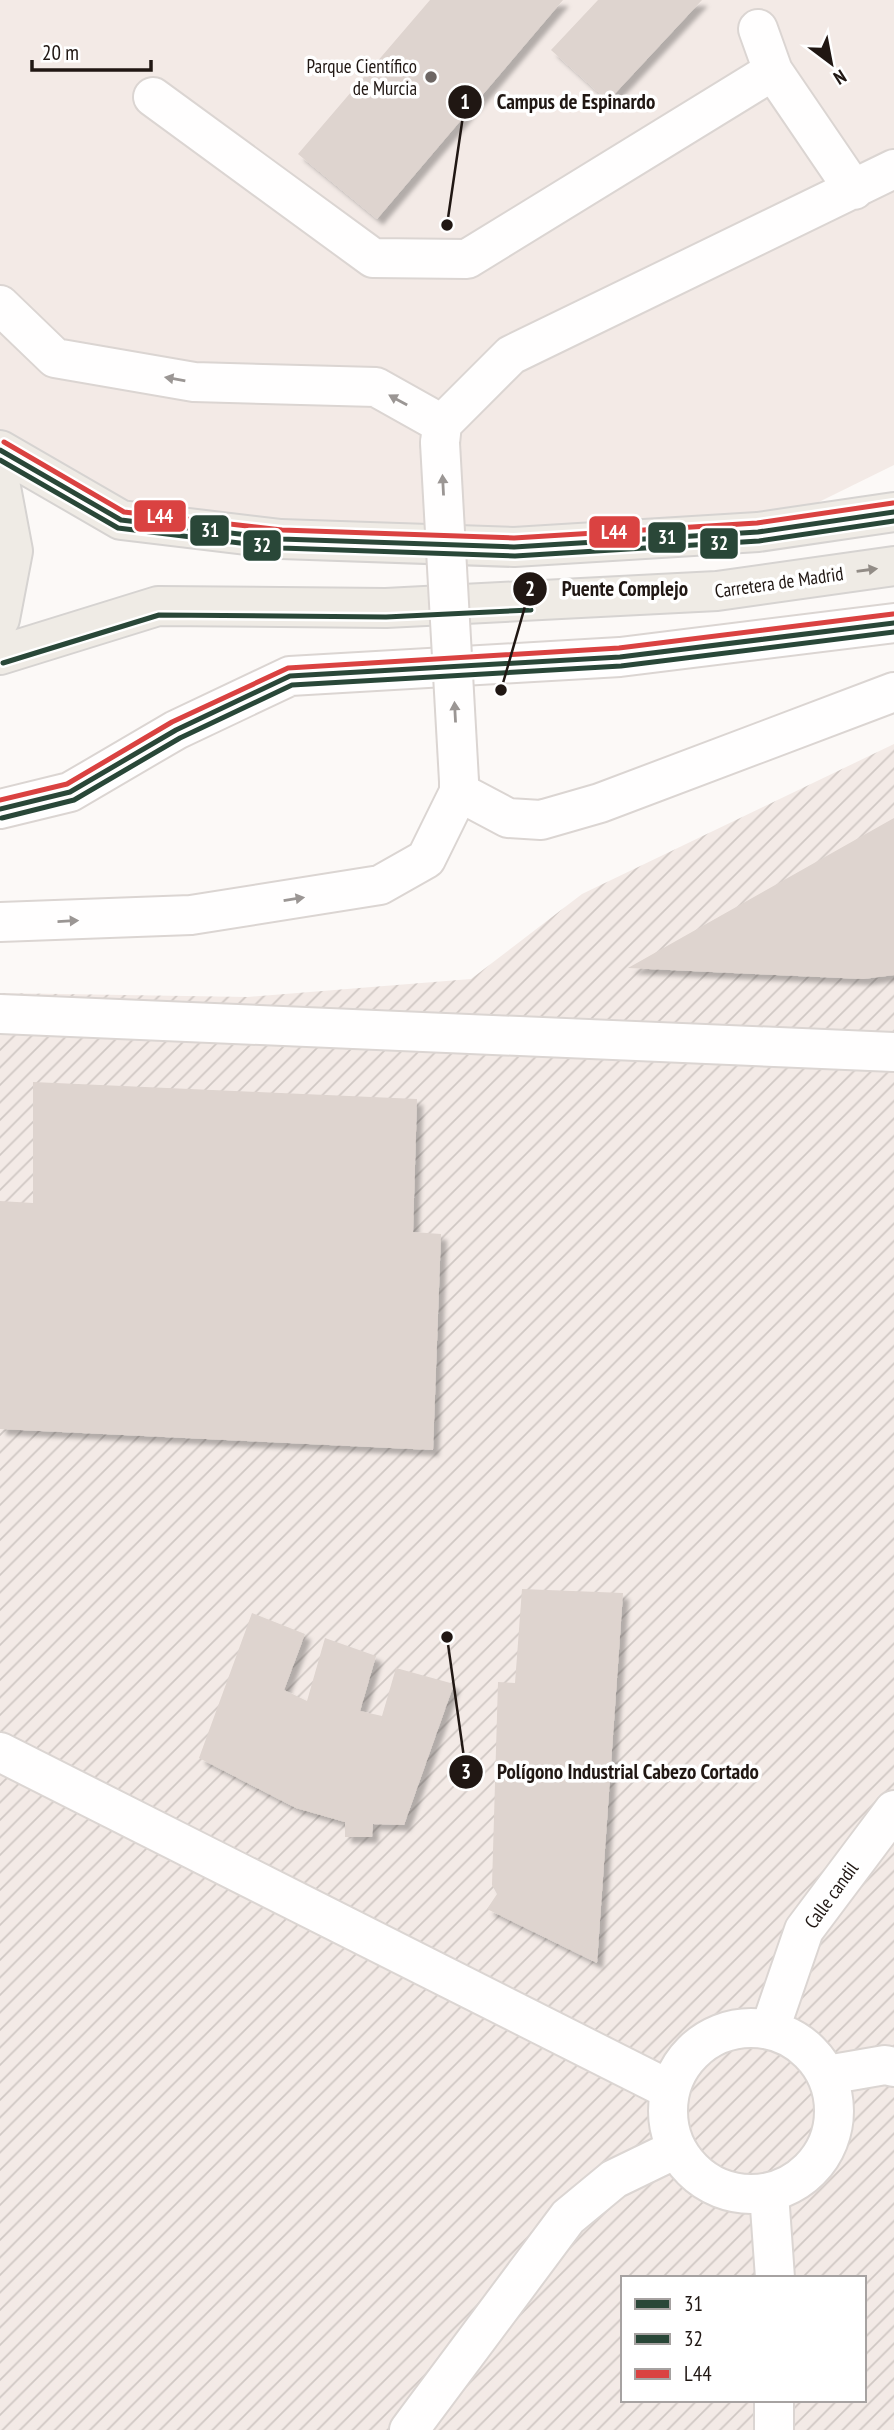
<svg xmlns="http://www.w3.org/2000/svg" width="894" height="2430" font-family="'PT Sans Narrow',sans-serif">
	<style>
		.industrial { fill: url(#industrial-furrows); fill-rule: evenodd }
		.built { fill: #f3eae6 }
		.building { fill: #ded4cf; filter: url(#shadow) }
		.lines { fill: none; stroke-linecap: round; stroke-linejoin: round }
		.minor-casing { stroke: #dbd5d2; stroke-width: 42 }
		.major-casing { stroke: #d6d3d1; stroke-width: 42 }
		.minor { stroke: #fffefe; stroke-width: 38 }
		.major { stroke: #efebe5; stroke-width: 38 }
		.minor-bridge-casing { stroke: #dbd5d2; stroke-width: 42; stroke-linecap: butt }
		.minor-bridge { stroke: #fffefe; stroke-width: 38 }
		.bus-1-casing { stroke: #fff; stroke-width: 10 }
		.bus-2-casing { stroke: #fff; stroke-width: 10 }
		.bus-3-casing { stroke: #fff; stroke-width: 10 }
		.bus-1 { stroke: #2a4738; stroke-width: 5 }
		.bus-2 { stroke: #294738; stroke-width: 5 }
		.bus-3 { stroke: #da4241; stroke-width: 5 }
		.oneway { fill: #9b9694 }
		.oneway2 { fill: #928c86 }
		.poi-dot { fill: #6d6663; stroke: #fff; stroke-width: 2.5 }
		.labels { text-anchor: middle; stroke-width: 7; stroke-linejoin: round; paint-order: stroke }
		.poi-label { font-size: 19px; fill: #201713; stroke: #fff; text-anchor: end }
		.street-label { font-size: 19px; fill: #201713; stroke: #fff }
		.leader { fill: none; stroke: #201713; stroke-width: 2.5 }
		.callout-dot { fill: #201713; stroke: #fff; stroke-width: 2.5 }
		.mark-label { font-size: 21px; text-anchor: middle; font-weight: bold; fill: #fff }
		.callout-label { font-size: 21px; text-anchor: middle; font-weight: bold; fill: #201713; stroke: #fff; stroke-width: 7; stroke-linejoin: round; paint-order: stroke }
		.line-badge { stroke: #fff; stroke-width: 2.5 }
		.badge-label { font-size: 19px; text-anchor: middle; font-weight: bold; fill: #fff }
	</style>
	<defs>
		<pattern id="industrial-furrows" width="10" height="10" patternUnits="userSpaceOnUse" patternTransform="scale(1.75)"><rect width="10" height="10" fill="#f3eae6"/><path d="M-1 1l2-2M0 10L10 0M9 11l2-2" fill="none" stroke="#d0c8c4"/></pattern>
		<filter id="shadow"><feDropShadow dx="6" dy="6" stdDeviation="2" flood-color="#0004"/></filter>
	</defs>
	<rect width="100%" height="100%" fill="#fcf9f7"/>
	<path class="industrial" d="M894,744V2430H0V993L248,997L471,979L582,894ZM623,2278H864V2400H623Z"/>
	<path class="built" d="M0,0H894V465L758,532L514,547L121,520L0,450Z"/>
	<path class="building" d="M430,0H563L377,219L298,154Z
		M598,0H702L608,101L551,50Z
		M894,818V975L863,979L628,968Z
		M33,1082L417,1099L413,1232L441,1234L433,1450L0,1429V1201L33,1203Z
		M522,1589L623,1593L597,1963L487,1909L497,1894L492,1885L498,1682L515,1683Z
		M252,1613L305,1634L284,1690L307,1701L325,1638L376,1656L360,1711L382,1716L396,1668L454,1684L404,1825L373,1824L372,1837H345V1822L296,1808L199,1758Z"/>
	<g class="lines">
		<g class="minor-casing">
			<path id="minor" d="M773,71L854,190
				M153,97L373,258L467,259L773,71L758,29
				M0,305L55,358L194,382L376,387L442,424L440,443
				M442,424L511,355L894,169
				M459,792L508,818L541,820L600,803L894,692
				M0,809L70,792L176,730L290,676L620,657L894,623
				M0,922L191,915L380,885L426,859L459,792V781
				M0,1014L894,1052
				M0,1752L670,2090
				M668 2111a83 83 0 1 1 166 0a83 83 0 1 1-166 0Z
				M770,2029L804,1930L894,1810
				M827,2075L885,2065L894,2067
				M769,2193L775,2278
				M774,2400V2430
				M409,2430L568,2217L614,2179L676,2149"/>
		</g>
		<g class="major-casing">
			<path id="major" d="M0,450L121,520L281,539L514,547L758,532L894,512
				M0,482L13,551L0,619
				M0,655L158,606L386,608L717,591L894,566"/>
		</g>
		<use href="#minor" class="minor"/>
		<use href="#major" class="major"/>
		<g class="minor-bridge-casing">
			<path id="minor-bridge" d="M440,443L459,781"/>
		</g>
		<use href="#minor-bridge" class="minor-bridge"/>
		<g class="bus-1-casing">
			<path id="bus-1" d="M0,450L121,520L281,539L514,547L758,532L894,512
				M0,809L70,792L176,730L290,676L620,657L894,623"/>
		</g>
		<g class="bus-2-casing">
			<path id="bus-2" d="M0,460L118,528L281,548L515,556L759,541L894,521
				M3,663L159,615L386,617L531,610
				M2,818L74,800L180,738L292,685L621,666L894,632"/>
		</g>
		<g class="bus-3-casing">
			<path id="bus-3" d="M4,442L124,512L282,530L514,538L757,523L893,503
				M0,800L67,784L172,722L288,668L619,648L893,614"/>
		</g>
		<use href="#bus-1" class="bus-1"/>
		<use href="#bus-2" class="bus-2"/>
		<use href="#bus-3" class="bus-3"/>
	</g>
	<defs><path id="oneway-solid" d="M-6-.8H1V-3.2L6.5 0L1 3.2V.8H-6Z" transform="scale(1.75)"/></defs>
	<g class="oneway">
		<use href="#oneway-solid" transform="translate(175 379) rotate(-170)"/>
		<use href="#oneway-solid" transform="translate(398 400) rotate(-151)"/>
		<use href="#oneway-solid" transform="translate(443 485) rotate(-93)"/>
		<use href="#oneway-solid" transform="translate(455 712) rotate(-93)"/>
		<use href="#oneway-solid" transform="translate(294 899) rotate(-9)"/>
		<use href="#oneway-solid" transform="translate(68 921) rotate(-3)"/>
	</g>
	<use class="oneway2" href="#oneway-solid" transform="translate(867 570) rotate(-8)"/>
	<circle class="poi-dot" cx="431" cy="77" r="7"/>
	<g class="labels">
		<g class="poi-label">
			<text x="417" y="73">Parque Científico<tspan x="417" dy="22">de Murcia</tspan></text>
		</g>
		<g class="street-label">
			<text transform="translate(779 582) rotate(-8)" y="7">Carretera de Madrid</text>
			<text transform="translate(831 1895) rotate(-54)" y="7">Calle candil</text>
		</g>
	</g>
	<path class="leader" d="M447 225L465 102M501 690L530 589M447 1637L466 1772"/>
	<g class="callout-dot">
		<circle cx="447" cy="225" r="7"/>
		<circle cx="501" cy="690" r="7"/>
		<circle cx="447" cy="1637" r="7"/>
		<circle cx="465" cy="102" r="18"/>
		<circle cx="530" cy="589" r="18"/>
		<circle cx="466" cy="1772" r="18"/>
	</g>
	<g class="mark-label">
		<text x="465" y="109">1</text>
		<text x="530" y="596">2</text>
		<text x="466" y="1779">3</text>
	</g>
	<g class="callout-label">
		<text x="576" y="109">Campus de Espinardo</text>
		<text x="625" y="596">Puente Complejo</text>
		<text x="628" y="1779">Polígono Industrial Cabezo Cortado</text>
	</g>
	<g class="line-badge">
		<rect x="133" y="499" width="54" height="34" rx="7" fill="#da4241"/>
		<rect x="189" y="514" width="41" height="33" rx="7" fill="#2a4738"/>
		<rect x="588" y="515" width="53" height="34" rx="7" fill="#da4241"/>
		<rect x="647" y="521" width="40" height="33" rx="7" fill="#2a4738"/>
		<rect x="699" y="527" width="40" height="33" rx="7" fill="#294738"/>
		<rect x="242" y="529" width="40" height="33" rx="7" fill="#294738"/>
	</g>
	<g class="badge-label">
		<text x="160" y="523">L44</text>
		<text x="210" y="537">31</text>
		<text x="614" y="539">L44</text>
		<text x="667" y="544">31</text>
		<text x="719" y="550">32</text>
		<text x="262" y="552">32</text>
	</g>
	<rect x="621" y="2276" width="245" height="126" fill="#ffffff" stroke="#a6a2a1" stroke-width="2"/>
	<rect x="635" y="2299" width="35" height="10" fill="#2a4738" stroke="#a6a2a1" stroke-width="2"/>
	<text x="684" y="2311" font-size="21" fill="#201713">31</text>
	<rect x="635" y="2334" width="35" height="10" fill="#294738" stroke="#a6a2a1" stroke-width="2"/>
	<text x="684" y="2346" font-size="21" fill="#201713">32</text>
	<rect x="635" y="2369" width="35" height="10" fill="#da4241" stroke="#a6a2a1" stroke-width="2"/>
	<text x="684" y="2381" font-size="21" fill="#201713">L44</text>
	<g transform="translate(831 63) rotate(148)" stroke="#ffffff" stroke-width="5" paint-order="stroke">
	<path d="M0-5L12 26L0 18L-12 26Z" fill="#201713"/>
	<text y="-10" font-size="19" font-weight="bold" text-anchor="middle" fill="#201713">N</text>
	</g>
	<path d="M32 60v10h119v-10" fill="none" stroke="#201713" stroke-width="3.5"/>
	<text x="42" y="60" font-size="21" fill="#201713" stroke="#ffffff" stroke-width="5" paint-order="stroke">20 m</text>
</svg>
